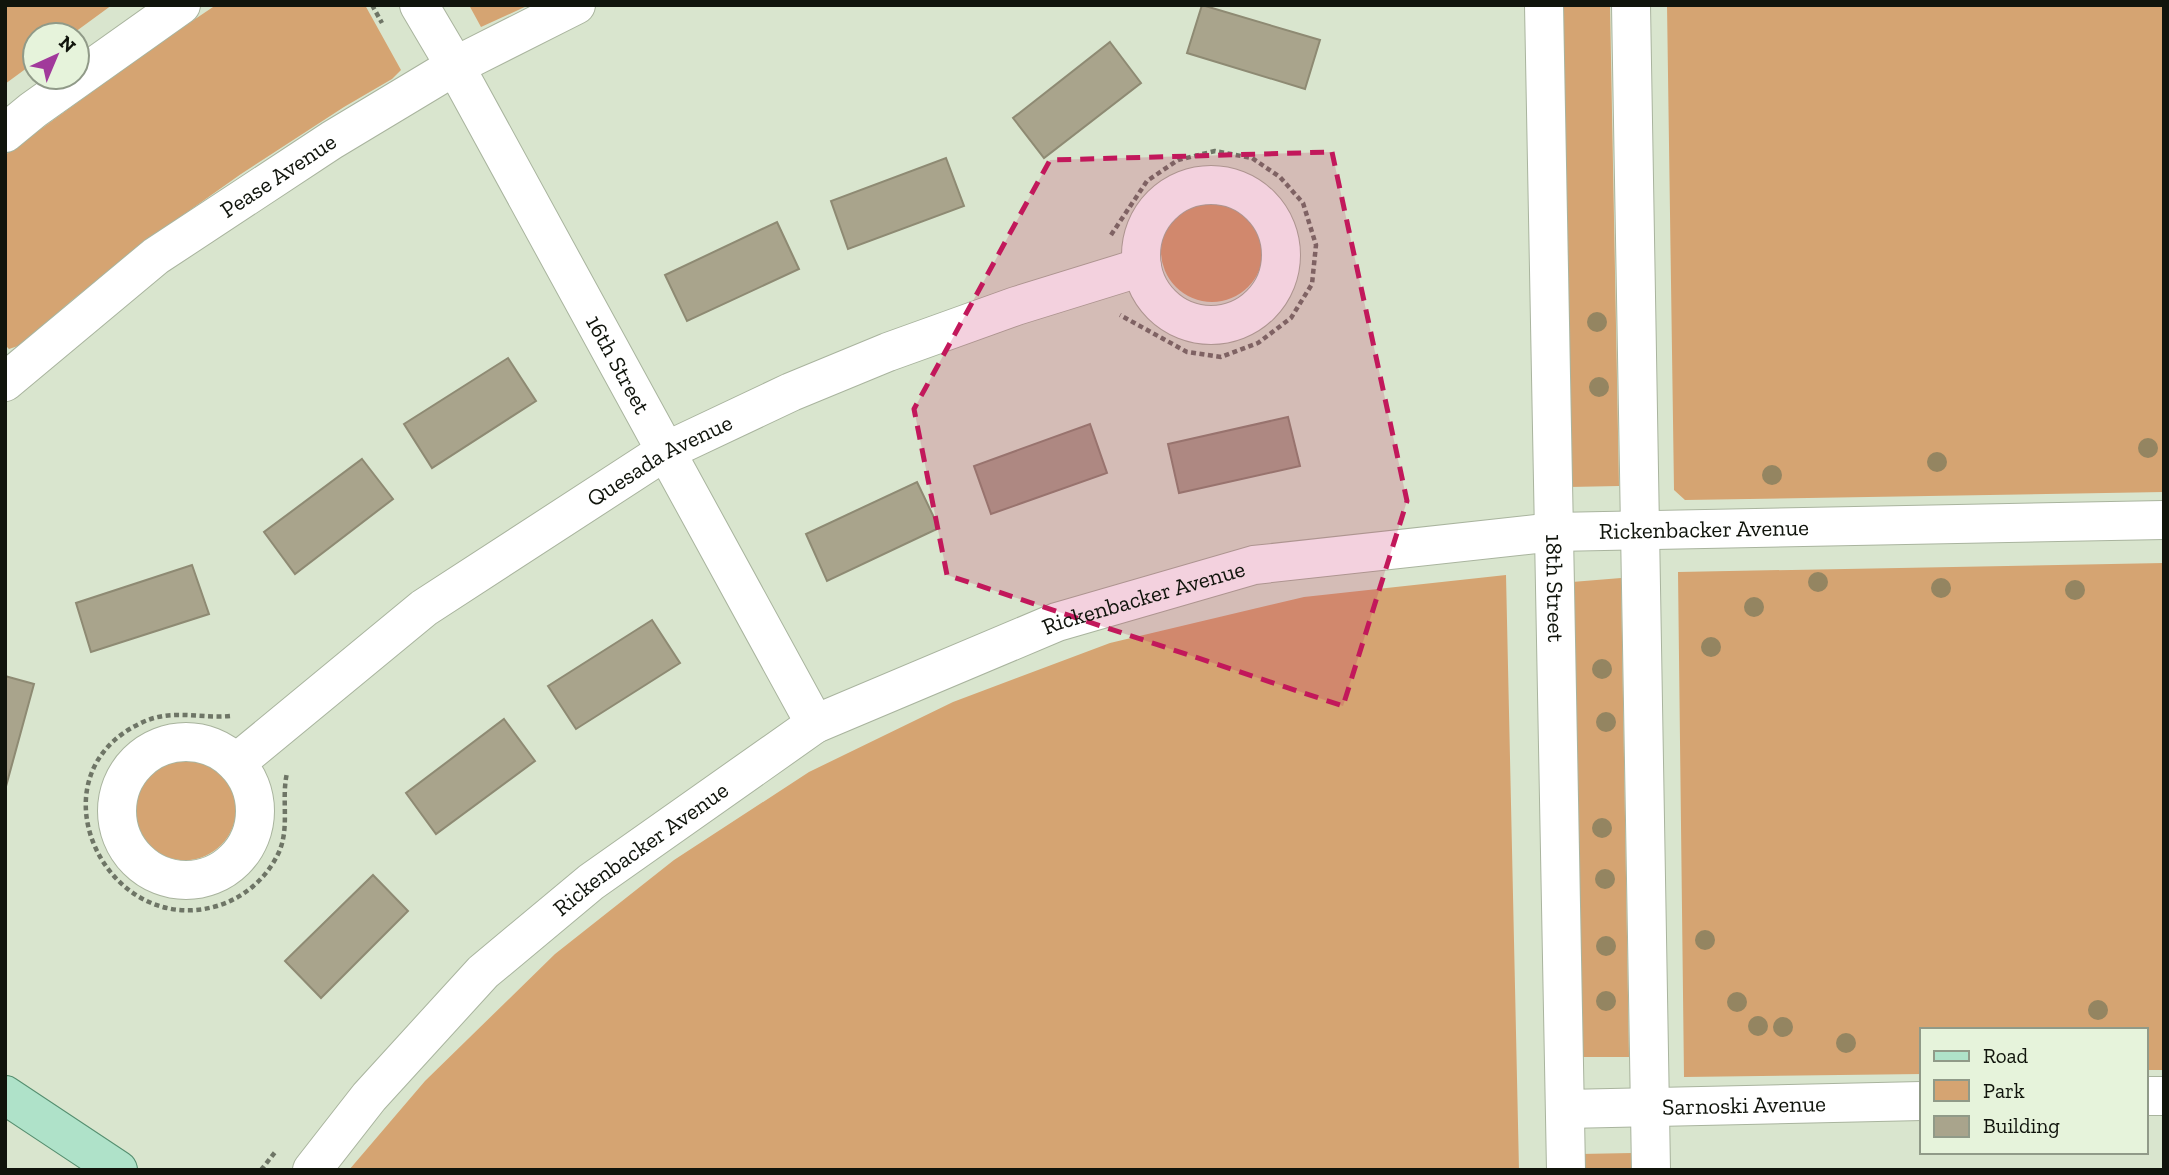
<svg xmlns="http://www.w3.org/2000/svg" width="2169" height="1175" font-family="'Zilla Slab',serif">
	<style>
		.green { fill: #d5a472 }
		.building { fill: #a9a48c; stroke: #8e8a73; stroke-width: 2 }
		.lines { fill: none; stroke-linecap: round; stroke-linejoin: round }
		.minor-casing { stroke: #a9b49e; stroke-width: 40 }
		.primary-casing { stroke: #558e6f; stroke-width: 40 }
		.path { stroke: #6e7566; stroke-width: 4.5; stroke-dasharray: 5 3.5; stroke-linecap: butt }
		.minor { stroke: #fff; stroke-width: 38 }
		.primary { stroke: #afe2c9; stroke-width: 38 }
		.tree { fill: #948561 }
		.marked { fill: #c2185b; fill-opacity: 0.2; stroke: #c2185b; stroke-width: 5; stroke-dasharray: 14 9; stroke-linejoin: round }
		.labels { text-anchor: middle; stroke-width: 7; stroke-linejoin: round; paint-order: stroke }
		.street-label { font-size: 23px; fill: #10140c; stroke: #e6f3db }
	</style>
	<rect width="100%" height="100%" fill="#d9e5ce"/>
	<path class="green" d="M5,5H112L71,35H35V62L5,84Z
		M216,5H365L401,70L392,79L344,107L241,174L152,237L71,301L21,345L9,349L5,345V155L158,44Z
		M469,5H529L481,27Z
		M1561,5H1610L1619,486L1569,487Z
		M1667,5H2164V492L1685,500L1674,490Z
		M1161 251a51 51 0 1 1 102 0a51 51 0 1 1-102 0Z
		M2164,563V1070H2146V1030H1922V1074L1684,1077L1678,572Z
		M1506,575L1519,1170H349L425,1081L555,954L674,860L809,772L953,702L1110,643L1304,597Z
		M1621,578L1629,1057H1580L1572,582Z
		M134 809a51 51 0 1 1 102 0a51 51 0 1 1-102 0Z
		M1632,1153V1170H1581L1580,1154Z"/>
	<path class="building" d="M1202,5L1320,40L1305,89L1187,53Z
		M1110,42L1141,83L1044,158L1013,118Z
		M946,158L964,206L848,249L831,201Z
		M777,222L799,269L687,321L665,275Z
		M508,358L536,401L432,468L404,424Z
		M1288,417L1300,466L1179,493L1168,444Z
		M1090,424L1107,473L991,514L974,466Z
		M362,459L393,499L295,574L264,532Z
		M917,482L939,528L827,581L806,534Z
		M192,565L209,614L91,652L76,603Z
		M652,620L680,663L576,729L548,686Z
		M5,676L34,684L5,790Z
		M504,719L535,761L436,834L406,793Z
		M373,875L408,911L321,998L285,961Z"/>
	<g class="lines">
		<g class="minor-casing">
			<g id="minor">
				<path id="s1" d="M419,5L455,66L815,724"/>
				<path id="s2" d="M1544,5L1566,1170"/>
				<path d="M1631,5L1651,1170"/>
				<path d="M5,133L33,110L181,5"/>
				<circle cx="1211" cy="255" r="70"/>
				<path id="s3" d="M5,382L156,256L332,140L455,66L576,5"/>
				<circle cx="186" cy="811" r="69"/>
				<path id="s4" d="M236,763L424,608L664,452L791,392L888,352L1016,306L1142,267"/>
				<path d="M2146,1096H2164"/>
				<path id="s5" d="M1566,1109L1922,1101"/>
				<path id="s6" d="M312,1170L369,1097L483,972L591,882L815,724L1057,622L1254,565L1554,532L2164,520"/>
			</g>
		</g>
		<g class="primary-casing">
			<path id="primary" d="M5,1095L118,1170"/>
		</g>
		<path class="path" d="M372,5L382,23
			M1111,235L1147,181L1178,160L1215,151L1252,158L1280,177L1303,203L1316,245L1312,284L1291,318L1258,343L1221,357L1187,352L1120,315
			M230,716C200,719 171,708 141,723C28,776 106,939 217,906C244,898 267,878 279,852C290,827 281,799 287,773
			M261,1170L276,1151"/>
		<use href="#minor" class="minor"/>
		<use href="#primary" class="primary"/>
	</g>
	<g class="tree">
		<circle cx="1597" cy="322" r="10"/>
		<circle cx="1599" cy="387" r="10"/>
		<circle cx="2148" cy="448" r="10"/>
		<circle cx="1937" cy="462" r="10"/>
		<circle cx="1772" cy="475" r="10"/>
		<circle cx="1818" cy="582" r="10"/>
		<circle cx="1941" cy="588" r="10"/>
		<circle cx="2075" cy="590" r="10"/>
		<circle cx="1754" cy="607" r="10"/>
		<circle cx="1711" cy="647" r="10"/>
		<circle cx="1602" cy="669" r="10"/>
		<circle cx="1606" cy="722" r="10"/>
		<circle cx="1602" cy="828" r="10"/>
		<circle cx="1605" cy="879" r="10"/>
		<circle cx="1705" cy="940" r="10"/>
		<circle cx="1606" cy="946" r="10"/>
		<circle cx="1606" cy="1001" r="10"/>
		<circle cx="1737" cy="1002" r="10"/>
		<circle cx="2098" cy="1010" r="10"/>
		<circle cx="1758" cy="1026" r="10"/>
		<circle cx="1783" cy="1027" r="10"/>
		<circle cx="1846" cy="1043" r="10"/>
	</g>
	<path class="marked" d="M1332,152L1407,501L1343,706L947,575L914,409L1050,160Z"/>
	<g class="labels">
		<g class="street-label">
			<text dy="8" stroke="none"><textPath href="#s3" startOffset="343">Pease Avenue</textPath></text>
			<text dy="8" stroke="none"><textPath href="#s1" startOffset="411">16th Street</textPath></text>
			<text dy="8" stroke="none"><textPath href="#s4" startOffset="522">Quesada Avenue</textPath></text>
			<text dy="8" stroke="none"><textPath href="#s6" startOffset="1596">Rickenbacker Avenue</textPath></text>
			<text dy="8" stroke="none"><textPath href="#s2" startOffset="583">18th Street</textPath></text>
			<text dy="8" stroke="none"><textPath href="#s6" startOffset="1029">Rickenbacker Avenue</textPath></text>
			<text dy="8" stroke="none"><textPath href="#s6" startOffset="462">Rickenbacker Avenue</textPath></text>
			<text dy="8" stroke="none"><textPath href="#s5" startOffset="178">Sarnoski Avenue</textPath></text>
		</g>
	</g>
	<rect width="2169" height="1175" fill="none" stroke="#10140c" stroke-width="14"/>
	<rect x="1920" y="1028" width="228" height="126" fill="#e6f3db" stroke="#909a88" stroke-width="2"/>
	<rect x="1934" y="1051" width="35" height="10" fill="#afe2c9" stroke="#909a88" stroke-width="2"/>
	<text x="1983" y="1063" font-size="21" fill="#10140c">Road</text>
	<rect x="1934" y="1080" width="35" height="21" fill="#d5a472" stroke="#909a88" stroke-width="2"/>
	<text x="1983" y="1098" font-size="21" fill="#10140c">Park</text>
	<rect x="1934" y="1116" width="35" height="21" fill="#a9a48c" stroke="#909a88" stroke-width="2"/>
	<text x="1983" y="1133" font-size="21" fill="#10140c">Building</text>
	<g transform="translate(56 56) rotate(44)"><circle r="33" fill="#e6f3db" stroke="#909a88" stroke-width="2"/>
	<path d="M0-5L12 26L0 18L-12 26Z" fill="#a1399b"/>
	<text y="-10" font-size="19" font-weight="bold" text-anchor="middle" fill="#10140c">N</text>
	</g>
</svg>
